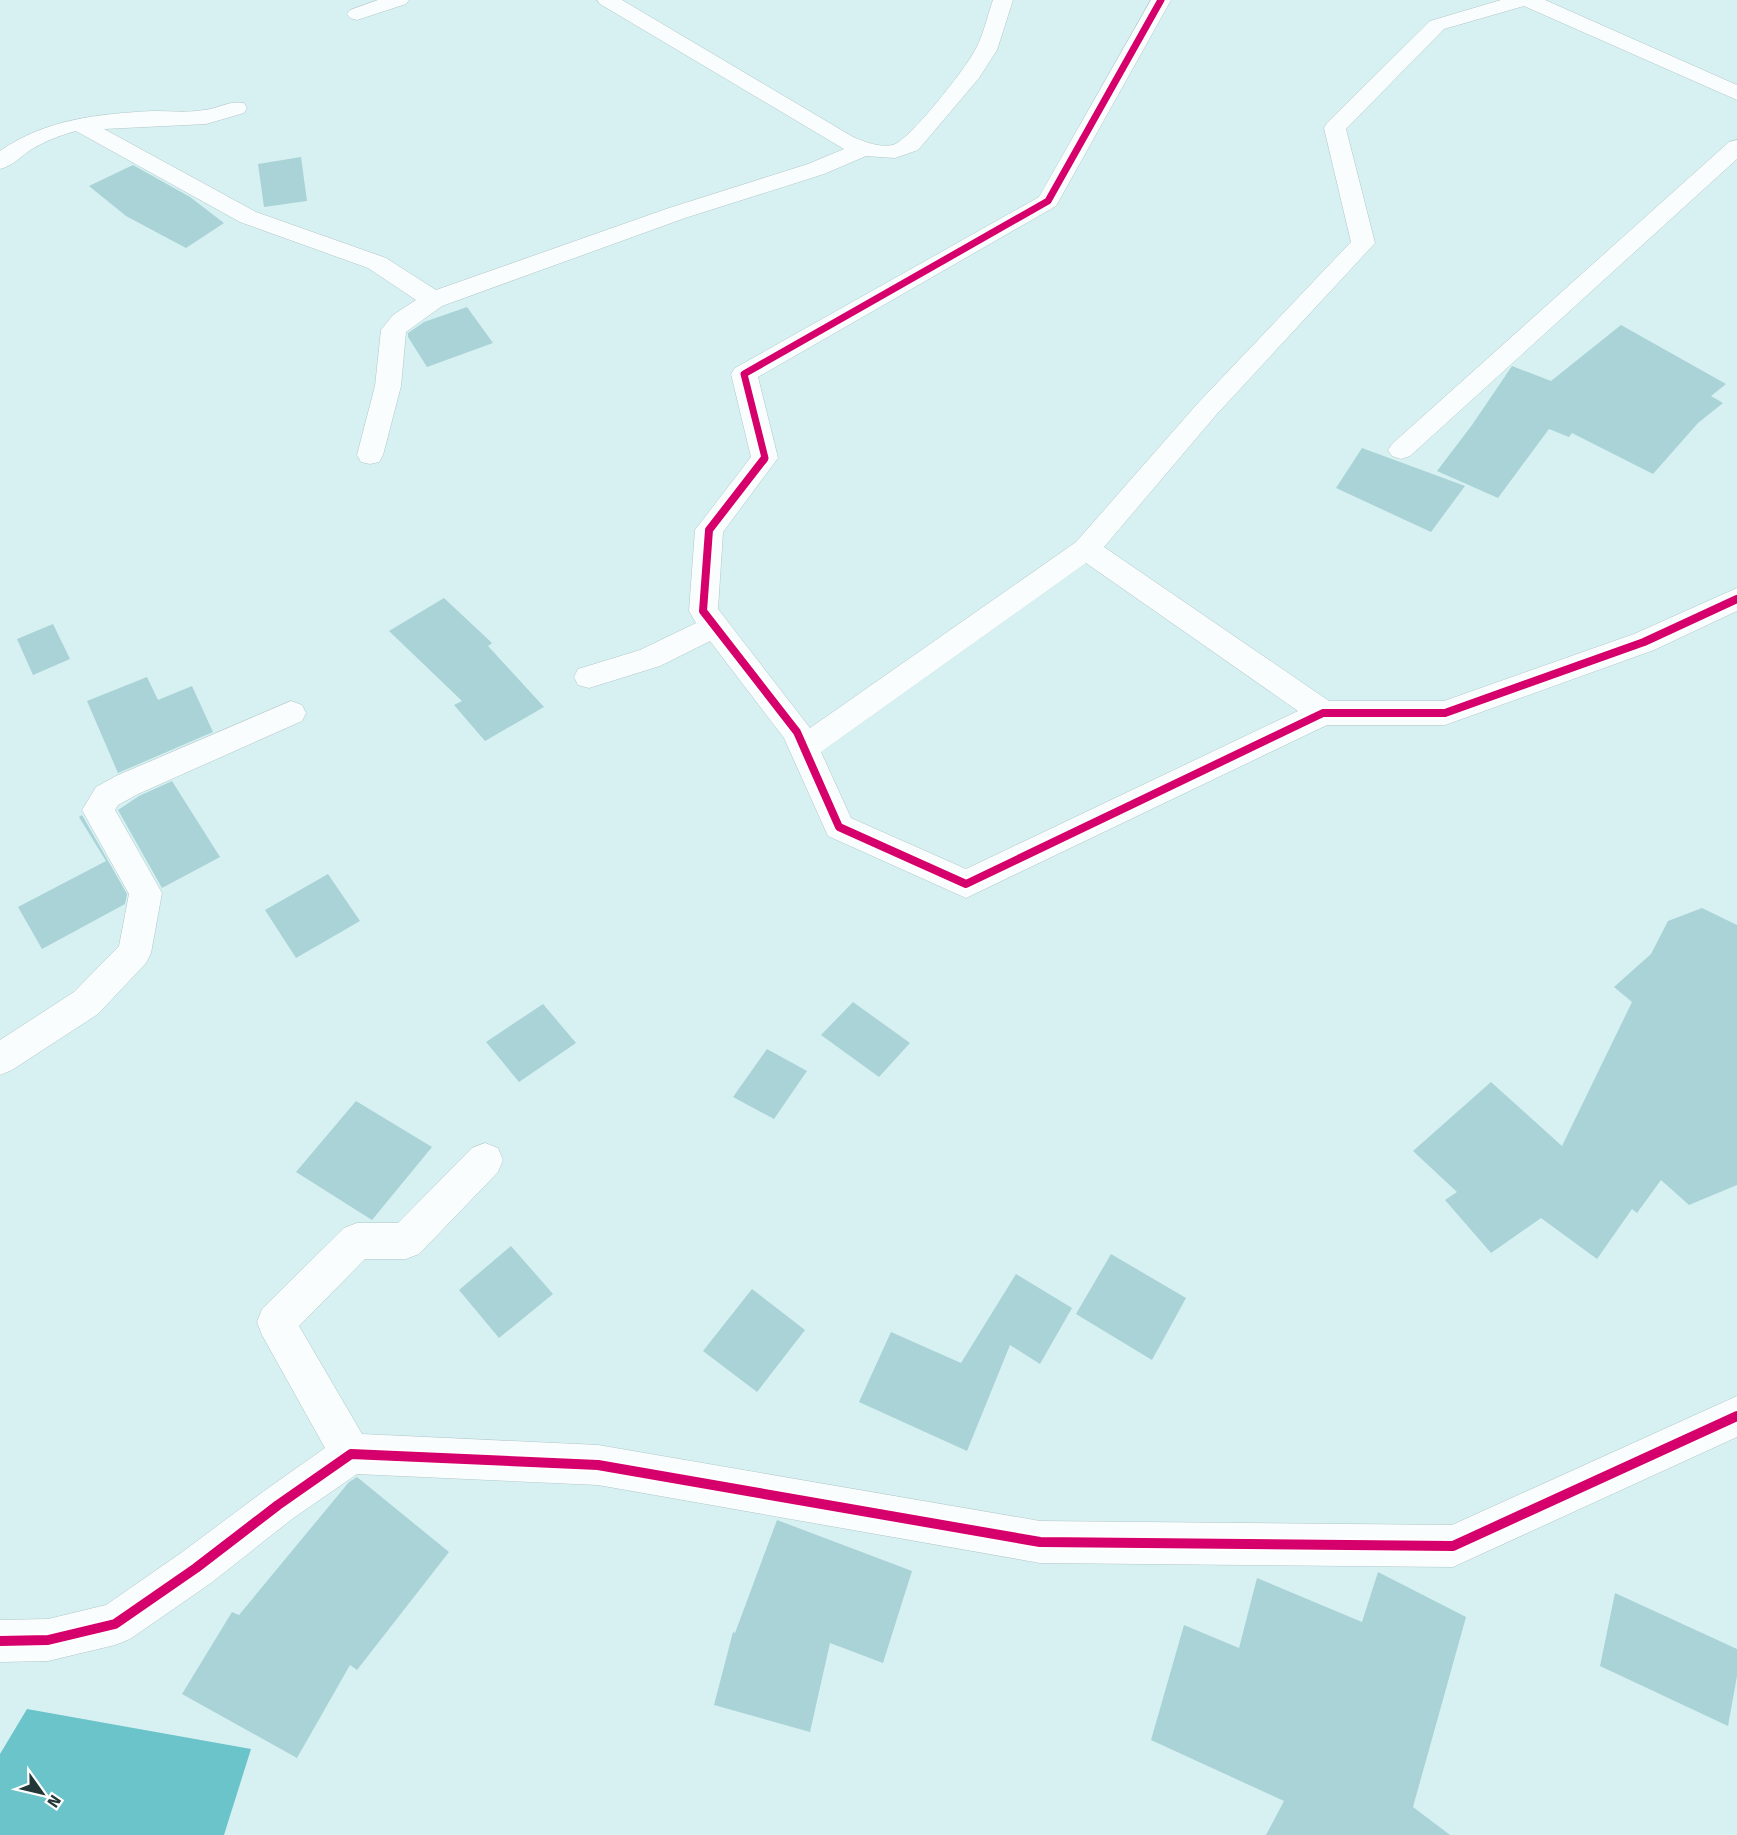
<svg xmlns="http://www.w3.org/2000/svg" width="1737" height="1835" font-family="'Fira Sans',sans-serif">
	<style>
		.water { fill: #6ac4ca }
		.building { fill: #a9d3d6 }
		.lines { fill: none; stroke-linecap: round; stroke-linejoin: round }
		.street-casing { stroke: #b2c6c8; stroke-width: 1 }
		.street { fill: #f9fdfd; fill-rule: evenodd }
		.cycleway-far2-casing { stroke: #fff; stroke-width: 10 }
		.cycleway-far1-casing { stroke: #fff; stroke-width: 12 }
		.cycleway-casing { stroke: #fff; stroke-width: 14 }
		.cycleway-far2 { stroke: #d6006c; stroke-width: 7 }
		.cycleway-far1 { stroke: #d6006c; stroke-width: 8 }
		.cycleway { stroke: #d6006c; stroke-width: 10 }
	</style>
	<rect width="100%" height="100%" fill="#d7f1f3"/>
	<path class="water" d="M27,1709L251,1749L224,1835H0V1754Z"/>
	<path class="building" d="M301,157L307,201L264,207L258,164Z
		M133,165L190,197L224,223L186,248L126,216L89,186Z
		M467,307L493,343L427,367L408,337V333L424,322Z
		M1621,325L1726,384L1711,396L1723,403L1698,423L1653,474L1572,433L1569,437L1549,429L1498,498L1437,471L1472,425L1512,366L1551,381Z
		M1362,448L1465,486L1431,532L1336,488Z
		M444,598L492,643L488,646L544,707L485,741L454,705L462,701L389,631Z
		M53,624L70,659L33,675L17,639Z
		M147,677L158,700L192,686L213,732L118,773L87,701Z
		M172,781L220,857L162,888L118,810L139,796Z
		M82,815L127,894L125,904L42,949L18,907L106,861L79,817Z
		M328,874L360,921L296,958L265,910Z
		M1702,908L1737,925V1185L1689,1205L1661,1180L1637,1213L1632,1209L1597,1259L1541,1218L1491,1253L1445,1200L1457,1192L1413,1151L1491,1082L1562,1146L1632,1002L1614,987L1651,954L1668,921Z
		M853,1002L910,1043L879,1077L821,1035Z
		M543,1004L576,1043L519,1082L486,1042Z
		M767,1049L807,1071L774,1119L733,1097Z
		M356,1101L432,1147L372,1220L296,1172Z
		M511,1246L553,1294L499,1338L459,1290Z
		M1111,1254L1186,1298L1152,1360L1076,1314Z
		M1016,1274L1072,1308L1040,1364L1010,1345L967,1451L859,1402L891,1332L961,1363Z
		M752,1289L805,1330L757,1392L703,1351Z
		M357,1477L449,1552L357,1670L350,1665L297,1758L182,1694L232,1612L239,1615L349,1482Z
		M777,1520L912,1571L883,1663L830,1643L810,1732L714,1705L733,1632L735,1633Z
		M1378,1572L1466,1617L1413,1807L1450,1835H1266L1284,1801L1151,1740L1184,1625L1239,1648L1257,1578L1362,1622Z
		M1615,1593L1737,1649V1676L1728,1726L1600,1666Z"/>
	<g class="lines">
		<g class="street-casing">
			<path id="street" d="M378,0H409L406,4L357,20L350,18L347,14L350,10Z
				M597,0H622L853,137C865,142 880,148 893,145C909,141 965,69 974,52C983,37 987,17 993,0H1013L997,50L979,78L918,150L895,158L866,156L824,174L685,218L442,306L406,332L401,386L383,455L379,462L370,464L361,462L357,455L375,386L381,330L393,315L416,300L368,268L240,222L76,131C61,135 45,141 32,149C21,156 13,166 0,169V151C46,119 98,114 153,111C170,111 187,113 204,110C218,109 229,100 244,103L247,108L244,113L206,124L104,129L256,212L386,258L436,290L669,208L808,164L844,149L600,4Z
				M1151,0H1171L1056,206L758,377L778,458L723,532L718,609L810,728L1076,542L1198,403L1351,242L1324,128L1327,123L1430,21L1501,0H1545L1737,85V100L1524,6L1444,29L1346,129L1375,243L1216,415L1104,547L1329,701H1444L1634,634L1737,588V611L1654,650L1445,725H1327L966,898L828,836L784,738L710,641L660,666L589,688L578,685L574,677L578,669L640,650L696,623L689,611L695,530L751,457L731,374L735,368L1039,197ZM1086,563L1298,711L966,869L851,818L821,752Z
				M1737,140V159L1410,456L1401,459L1392,456L1388,450L1392,444L1729,142Z
				M291,701L302,705L306,713L302,721L138,794L118,805L115,810L162,893L151,953L146,963L98,1014L12,1070L0,1075V1040L74,992L119,946L129,894L82,810L96,787L116,776Z
				M485,1143L498,1148L503,1160L498,1172L419,1254L406,1259H365L299,1326L362,1434L598,1445L1040,1521L1452,1525L1737,1396V1437L1453,1567L1040,1563L598,1485L357,1474L292,1519L211,1583L130,1639L115,1645L48,1661L0,1662V1620L48,1619L106,1605L181,1553L264,1491L325,1448L262,1335L257,1322L262,1309L344,1228L357,1223H398L472,1148Z"/>
		</g>
		<use href="#street" class="street"/>
		<g class="cycleway-far2-casing">
			<path id="cycleway-far2" d="M763,461L765,458L744,374L1048,201L1161,0"/>
		</g>
		<g class="cycleway-far1-casing">
			<path id="cycleway-far1" d="M764,459L709,530L703,611L797,732L839,827L966,884L1323,713H1445L1644,642L1737,599"/>
		</g>
		<g class="cycleway-casing">
			<path id="cycleway" d="M0,1641L48,1640L115,1624L196,1568L278,1505L351,1454L598,1465L1040,1542L1453,1546L1737,1416"/>
		</g>
		<use href="#cycleway-far2" class="cycleway-far2"/>
		<use href="#cycleway-far1" class="cycleway-far1"/>
		<use href="#cycleway" class="cycleway"/>
	</g>
	<g transform="translate(42 1793) rotate(124)" stroke="#ffffff" stroke-width="4.5" paint-order="stroke">
	<path d="M0-4.5L10 22L0 15L-10 22Z" fill="#243738"/>
	<text y="-9" font-size="16" font-weight="bold" text-anchor="middle" fill="#243738">N</text>
	</g>
</svg>
